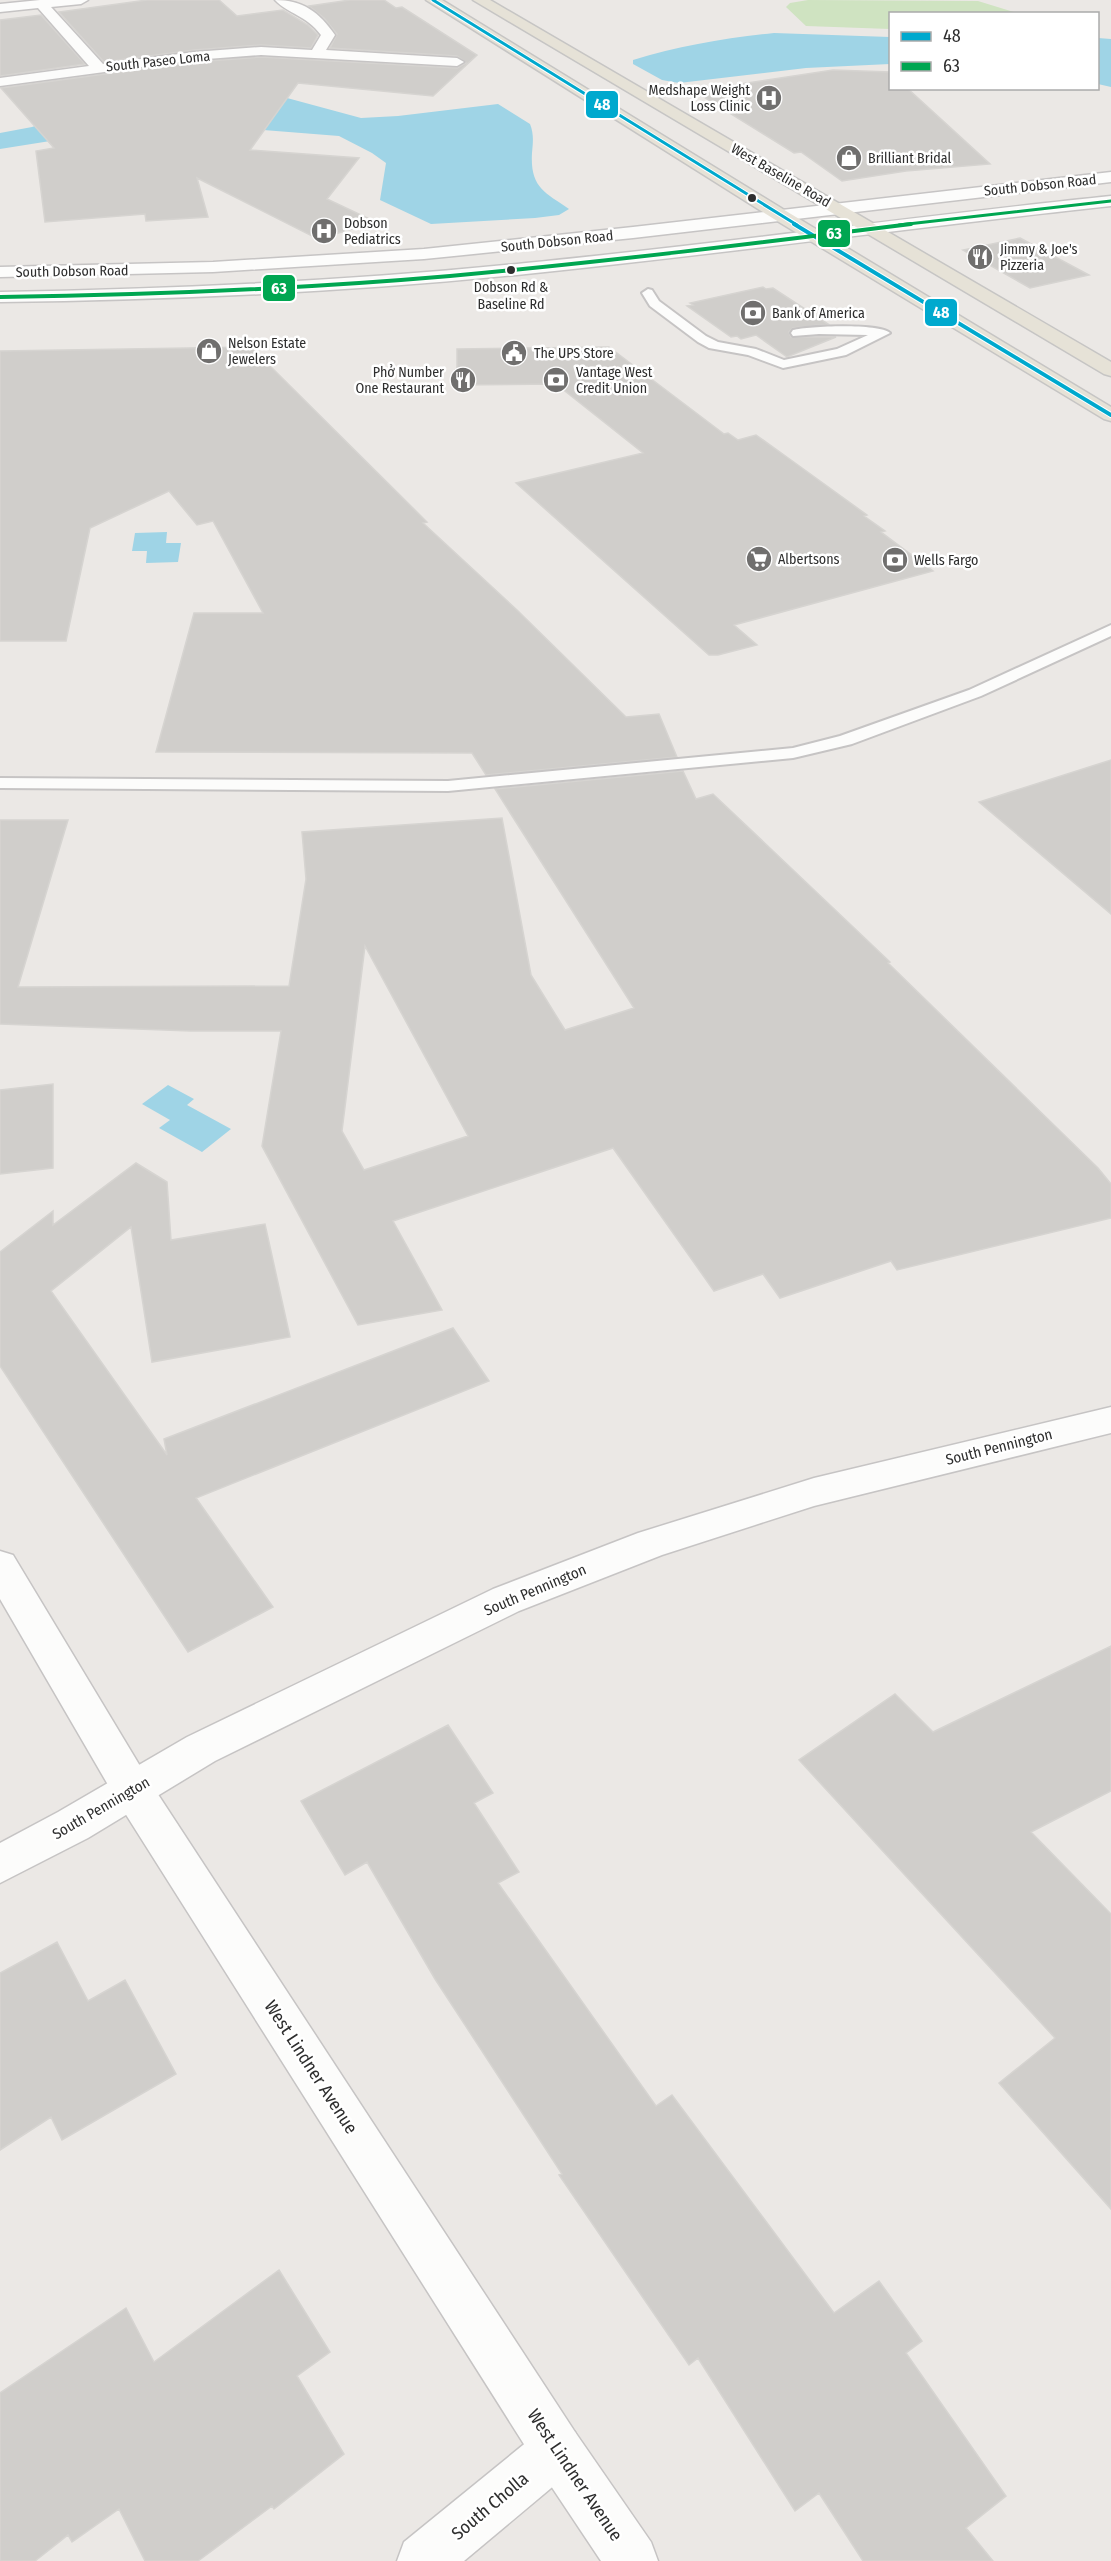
<svg xmlns="http://www.w3.org/2000/svg" width="1111" height="2561" font-family="'Fira Sans Condensed',sans-serif">
	<style>
		.green { fill: #cfe3c1 }
		.water { fill: #9fd4e6 }
		.building { fill: #d0cecb; stroke: #d6d4d1; stroke-width: 1.5; fill-rule: evenodd }
		.lines { fill: none; stroke-linecap: round; stroke-linejoin: round }
		.lane-casing { stroke: #c6c4c4; stroke-width: 4 }
		.street-casing { stroke: #c6c4c4; stroke-width: 3 }
		.secondary-casing { stroke: #c6c4c4; stroke-width: 3 }
		.primary-casing { stroke: #c6c5c4; stroke-width: 3 }
		.lane { fill: #fcfcfb; fill-rule: evenodd }
		.street { fill: #fcfcfb; fill-rule: evenodd }
		.secondary { fill: #fcfcfb; fill-rule: evenodd }
		.primary { fill: #e6e2d7; fill-rule: evenodd }
		.bus-1-far1-casing { stroke: #fff; stroke-width: 5 }
		.bus-1-casing { stroke: #fff; stroke-width: 6 }
		.bus-2-far1-casing { stroke: #fff; stroke-width: 5 }
		.bus-2-casing { stroke: #fff; stroke-width: 6 }
		.bus-1-far1 { stroke: #00a9ce; stroke-width: 3 }
		.bus-1 { stroke: #00a9ce; stroke-width: 4 }
		.bus-2-far1 { stroke: #00a651; stroke-width: 3 }
		.bus-2 { stroke: #00a651; stroke-width: 4 }
		.bus-dot { fill: #2e2e2e; stroke: #fff; stroke-width: 2 }
		.labels { text-anchor: middle; stroke-width: 5; stroke-linejoin: round; paint-order: stroke }
		.far-street-label { font-size: 14px; fill: #2e2e2e; stroke: #fff }
		.far-poi-label { font-size: 14px; fill: #2e2e2e; stroke: #fff; text-anchor: start }
		.bus-label { font-size: 14px; fill: #2e2e2e; stroke: #fff }
		.street-label { font-size: 15px; fill: #2e2e2e; stroke: #fff }
		.near-street-label { font-size: 18px; fill: #2e2e2e; stroke: #fff }
		.line-badge { stroke: #fff; stroke-width: 2 }
		.badge-label { font-size: 16px; text-anchor: middle; font-weight: bold; fill: #fff }
	</style>
	<rect width="100%" height="100%" fill="#ebe8e5"/>
	<path class="green" d="M808,0L978,1L1017,13L890,14V29L806,26L786,7L790,3Z"/>
	<path class="water" d="M774,33L890,37V64L806,68L679,83L662,80L633,64V60C679,46 726,38 774,33Z
		M1098,38L1111,39V87L1098,84Z
		M287,98L361,118L398,116L498,104L530,124C534,134 533,142 532,153C530,187 544,192 569,209L559,215L535,218L431,224L380,200L386,163L372,153L339,136L188,124L113,131L0,149V133L32,127L61,117Z
		M167,532L166,543H181L178,562L146,563L147,551H132L135,533Z
		M168,1085L194,1099L187,1105L231,1129L202,1152L159,1128L170,1120L142,1104Z"/>
	<path class="building" d="M147,0H219L237,16L283,10L308,25L318,35L311,48L261,45L194,50L104,62L59,12Z
		M350,0H384L396,8L402,7L477,55L433,96L298,83L250,150L359,158L327,199L376,222L318,239L197,178L208,217L146,221L145,214L45,222L36,151L54,148L1,88L194,62L261,57L457,68L466,63L457,56L330,48L337,34L324,18L309,6Z
		M41,15L85,64L0,76V20Z
		M833,70L891,72V88H907L990,164L906,171L842,181L801,152L794,153L694,91Z
		M1020,238L1089,275L1030,288L963,250Z
		M763,287L766,289L773,288L828,324L793,328L789,332L791,337H836L787,357L756,335L741,339L737,336L731,337L687,306L693,305L690,303Z
		M251,347L427,522L423,523L517,610L626,717L659,714L677,757L486,775L472,753L156,752L194,613H263L213,521L197,525L169,491L90,528L66,641H0V351Z
		M609,347L724,434L728,433L738,440L756,435L791,460L867,515L864,516L885,531L881,532L933,571L734,625L757,645L718,655H709L516,483L643,453L556,384L457,385V349Z
		M1111,760V914L979,802Z
		M683,771L696,799L713,794L890,962L888,963L1098,1168L1111,1184V1218L897,1270L891,1261L780,1298L763,1274L714,1291L613,1148L393,1221L442,1310L358,1325L262,1146L281,1031H191L0,1024V820H68L18,987L289,986L306,879L302,832L502,818L531,975L565,1030L634,1008L495,789ZM365,946L468,1136L364,1170L342,1131Z
		M53,1084V1168L0,1174V1090Z
		M136,1163L167,1182L171,1240L265,1224L290,1337L152,1362L131,1227L51,1291L167,1455L164,1439L453,1328L489,1381L196,1498L273,1607L188,1652L0,1366V1252L53,1211V1225Z
		M1111,1646V1791L1031,1832L1111,1914V2209L999,2083L1055,2038L799,1760L895,1694L933,1732Z
		M448,1725L493,1793L474,1803L519,1872L498,1883L656,2106L672,2095L834,2313L879,2281L922,2341L906,2353L1006,2496L966,2528L993,2561H863L819,2493L795,2511L698,2358L689,2365L559,2175L562,2174L435,1979L367,1862L345,1875L301,1801Z
		M57,1942L88,2001L125,1980L176,2074L62,2140L51,2117L0,2150V1973Z
		M279,2270L330,2352L297,2376L344,2454L274,2509L272,2506L198,2561H145L119,2509L72,2542L68,2535L35,2561H0V2393L126,2308L154,2362Z"/>
	<g class="lines">
		<g class="lane-casing">
			<path id="lane" d="M648,289L652,290L659,301L706,336L718,342L756,349L784,360L837,349L868,335L819,334L793,336L791,333L793,330C809,326 879,323 890,333L846,355L783,368L748,355L709,348L698,342L650,306L642,293Z
				M1111,625V636L981,696L852,744L793,758L448,791L0,788V778L448,781L793,748L840,736L969,690Z"/>
		</g>
		<g class="street-casing">
			<path id="street" d="M40,0H88L81,4L51,7L103,64L194,52L261,47L312,50L321,35C306,15 288,14 275,0C303,0 319,12 335,35L326,50L457,58L464,62L457,66L261,55L194,60L0,86V78L89,66L38,8L0,12V4Z
				M1111,1407V1433L814,1506L662,1555L519,1611L215,1761L88,1838L0,1883V1843L58,1812L187,1737L493,1589L638,1533L814,1478Z
				M557,2425L575,2432L582,2450L575,2468L464,2561H397L404,2542L539,2432Z"/>
		</g>
		<g class="secondary-casing">
			<path id="secondary" d="M1111,172V182L633,238L424,259L213,272L0,277V267L213,262L424,249L633,227Z
				M1111,196V206C916,227 721,254 526,274C351,292 176,300 0,302V292C176,289 351,281 526,263C721,244 916,216 1111,196Z
				M0,1551L13,1555L146,1776L575,2432L651,2542L658,2561H601L539,2468L118,1802L0,1599Z"/>
		</g>
		<g class="primary-casing">
			<path id="primary" d="M426,0H442L786,211L1111,407V421L1104,419L774,219Z
				M473,0H490L1111,362V376L1104,374Z"/>
		</g>
		<use href="#lane" class="lane"/>
		<use href="#street" class="street"/>
		<use href="#secondary" class="secondary"/>
		<use href="#primary" class="primary"/>
		<g class="bus-1-far1-casing">
			<path id="bus-1-far1" d="M433,0L797,225"/>
		</g>
		<g class="bus-1-casing">
			<path id="bus-1" d="M794,224L1111,415"/>
		</g>
		<g class="bus-2-far1-casing">
			<path id="bus-2-far1" d="M899,225L1111,201"/>
		</g>
		<g class="bus-2-casing">
			<path id="bus-2" d="M0,297C150,295 300,289 450,276C604,262 758,243 911,224"/>
		</g>
		<use href="#bus-1-far1" class="bus-1-far1"/>
		<use href="#bus-1" class="bus-1"/>
		<use href="#bus-2-far1" class="bus-2-far1"/>
		<use href="#bus-2" class="bus-2"/>
	</g>
	<defs>
		<g id="hospital-disc" transform="scale(1.35)"><circle r="9.5" fill="#706f6e" stroke="#fff"/><path d="M-5-5h3v3.5h4V-5h3V5h-3V1.5h-4V5h-3Z" fill="#fff"/></g>
		<g id="shop-disc" transform="scale(1.35)"><circle r="9.5" fill="#706f6e" stroke="#fff"/><path d="M-5-2.5h2.3a2.7 3.5 0 0 1 5.4 0H5L5.5 6h-11ZM-1.5-2.5h3a1.5 2.3 0 0 0-3 0Z" fill="#fff"/></g>
		<g id="restaurant-disc" transform="scale(1.35)"><circle r="9.5" fill="#706f6e" stroke="#fff"/><path d="M-5-6h1v4h1v-4h1v4h1v-4h1v5L-1.5 .5V6h-2V.5L-5-1ZM5-6V6H3V1.5H1.5Q1.5-4 5-6Z" fill="#fff"/></g>
		<g id="bank-disc" transform="scale(1.35)"><circle r="9.5" fill="#706f6e" stroke="#fff"/><path d="M-6-4H6V4H-6ZM0-2.3a2.3 2.3 0 1 0 0 4.6a2.3 2.3 0 1 0 0-4.6Z" fill="#fff"/></g>
		<g id="civic-disc" transform="scale(1.35)"><circle r="9.5" fill="#706f6e" stroke="#fff"/><path d="M-.6-6.5H3V-4.5H.6V-3L4-1V1h2V6H-6V1h2V-1L-.6-3ZM-1.2 2.5V6h2.4V2.5Z" fill="#fff"/></g>
		<g id="supermarket-disc" transform="scale(1.35)"><circle r="9.5" fill="#706f6e" stroke="#fff"/><path d="M-6-5.5h2.5l.6 2H6L4.5 2H-2.5L-4.4-4H-6ZM-1.5 3.2a1.3 1.3 0 1 0 .1 0ZM3 3.2a1.3 1.3 0 1 0 .1 0Z" fill="#fff"/></g>
	</defs>
	<g fill-rule="evenodd">
		<use href="#hospital-disc" x="769" y="98"/>
		<use href="#shop-disc" x="849" y="158"/>
		<use href="#hospital-disc" x="324" y="231"/>
		<use href="#restaurant-disc" x="980" y="257"/>
		<use href="#bank-disc" x="753" y="313"/>
		<use href="#shop-disc" x="209" y="351"/>
		<use href="#civic-disc" x="514" y="353"/>
		<use href="#restaurant-disc" x="463" y="380"/>
		<use href="#bank-disc" x="556" y="380"/>
		<use href="#supermarket-disc" x="759" y="559"/>
		<use href="#bank-disc" x="895" y="560"/>
	</g>
	<g class="bus-dot">
		<circle cx="752" cy="198" r="5"/>
		<circle cx="511" cy="270" r="5"/>
	</g>
	<g class="labels">
		<g class="far-street-label">
			<text transform="translate(158 61) rotate(-6)" y="5">South Paseo Loma</text>
			<text transform="translate(781 175) rotate(30)" y="5">West Baseline Road</text>
			<text transform="translate(1040 185) rotate(-6)" y="5">South Dobson Road</text>
			<text transform="translate(557 241) rotate(-6)" y="5">South Dobson Road</text>
			<text transform="translate(72 271) rotate(-1)" y="5">South Dobson Road</text>
		</g>
		<g class="far-poi-label">
			<text x="750" y="95" text-anchor="end">Medshape Weight<tspan x="750" dy="16">Loss Clinic</tspan></text>
			<text x="868" y="163">Brilliant Bridal</text>
			<text x="344" y="228">Dobson<tspan x="344" dy="16">Pediatrics</tspan></text>
			<text x="1000" y="254">Jimmy &amp; Joe's<tspan x="1000" dy="16">Pizzeria</tspan></text>
			<text x="772" y="318">Bank of America</text>
			<text x="228" y="348">Nelson Estate<tspan x="228" dy="16">Jewelers</tspan></text>
			<text x="534" y="358">The UPS Store</text>
			<text x="444" y="377" text-anchor="end">Phở Number<tspan x="444" dy="16">One Restaurant</tspan></text>
			<text x="576" y="377">Vantage West<tspan x="576" dy="16">Credit Union</tspan></text>
			<text x="778" y="564">Albertsons</text>
			<text x="914" y="565">Wells Fargo</text>
		</g>
		<g class="bus-label">
			<text x="511" y="292">Dobson Rd &amp;<tspan x="511" dy="17">Baseline Rd</tspan></text>
		</g>
		<g class="street-label">
			<text transform="translate(999 1447) rotate(-14)" y="5">South Pennington</text>
			<text transform="translate(535 1590) rotate(-23)" y="5">South Pennington</text>
			<text transform="translate(101 1808) rotate(-30)" y="5">South Pennington</text>
		</g>
		<g class="near-street-label">
			<text transform="translate(311 2067) rotate(57)" y="6">West Lindner Avenue</text>
			<text transform="translate(575 2475) rotate(56)" y="6">West Lindner Avenue</text>
			<text transform="translate(490 2506) rotate(-40)" y="6">South Cholla</text>
		</g>
	</g>
	<g class="line-badge">
		<rect x="585" y="90" width="34" height="29" rx="6" fill="#00a9ce"/>
		<rect x="817" y="219" width="34" height="29" rx="6" fill="#00a651"/>
		<rect x="262" y="274" width="34" height="28" rx="6" fill="#00a651"/>
		<rect x="924" y="298" width="34" height="29" rx="6" fill="#00a9ce"/>
	</g>
	<g class="badge-label">
		<text x="602" y="110">48</text>
		<text x="834" y="239">63</text>
		<text x="279" y="294">63</text>
		<text x="941" y="318">48</text>
	</g>
	<rect x="889" y="12" width="210" height="78" fill="#ffffff" stroke="#ababab" stroke-width="1.5"/>
	<rect x="901" y="32" width="30" height="9" fill="#00a9ce" stroke="#ababab" stroke-width="1.5"/>
	<text x="943" y="42" font-size="18" fill="#2e2e2e">48</text>
	<rect x="901" y="62" width="30" height="9" fill="#00a651" stroke="#ababab" stroke-width="1.5"/>
	<text x="943" y="72" font-size="18" fill="#2e2e2e">63</text>
</svg>
